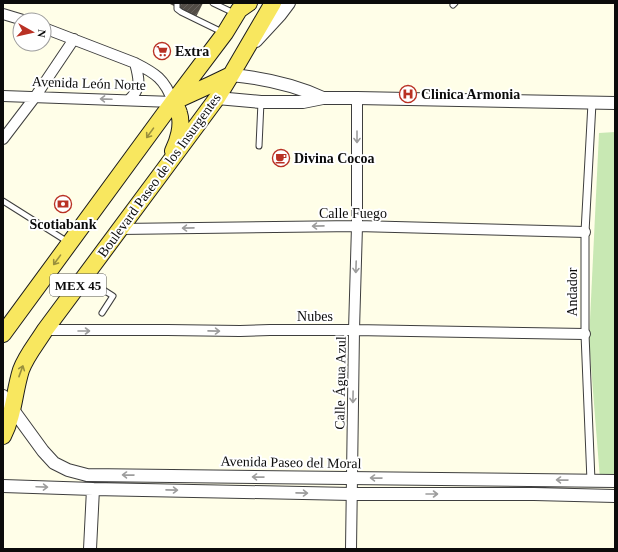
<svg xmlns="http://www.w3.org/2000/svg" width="618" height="552" font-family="Georgia,serif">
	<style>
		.park { fill: #c8e8b3 }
		.building { fill: url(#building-hatch) }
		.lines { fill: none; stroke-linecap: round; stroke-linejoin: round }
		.service-casing { stroke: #3e3e3e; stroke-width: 7 }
		.pedestrian-casing { stroke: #3e3e3e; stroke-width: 9 }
		.minor-casing { stroke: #3e3e3e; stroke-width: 12 }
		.tertiary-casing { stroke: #3e3e3e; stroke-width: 14 }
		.primary-casing { stroke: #1c1c1c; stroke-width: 18 }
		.service { stroke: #fff; stroke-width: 5 }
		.pedestrian { stroke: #fff; stroke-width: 7 }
		.minor { stroke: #fff; stroke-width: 10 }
		.tertiary { stroke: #fff; stroke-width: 12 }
		.primary { stroke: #f8e75f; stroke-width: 16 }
		.oneway { stroke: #9d9d9d }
		.oneway2 { stroke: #998f3d }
		.labels { text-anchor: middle; stroke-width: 4; stroke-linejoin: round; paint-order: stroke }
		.shield { fill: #fff; stroke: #545454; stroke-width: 1 }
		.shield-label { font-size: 13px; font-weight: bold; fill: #0b0b0b }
		.poi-label { font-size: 14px; font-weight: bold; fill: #0b0b0b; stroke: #fff; text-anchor: start }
		.street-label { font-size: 14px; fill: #0b0b0b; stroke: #fff }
	</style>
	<defs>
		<pattern id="building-hatch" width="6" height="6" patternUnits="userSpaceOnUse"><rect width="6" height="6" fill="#534d47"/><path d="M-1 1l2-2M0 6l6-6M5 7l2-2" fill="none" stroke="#67625d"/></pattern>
	</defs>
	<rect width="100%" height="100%" fill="#fffee8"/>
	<path class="park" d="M615,132V478L600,479L589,341L599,133Z"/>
	<path class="building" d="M168,3H203L196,17Z"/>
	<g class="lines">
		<g class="service-casing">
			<path id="service" d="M177,3V9L181,12L224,33
				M213,3L234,13
				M453,5L455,3
				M259,146L261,102
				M3,201L68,242
				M85,278L113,296L102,313"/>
		</g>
		<g class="pedestrian-casing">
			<path id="pedestrian" d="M591,481L585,334V232L592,103"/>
		</g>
		<g class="minor-casing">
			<path id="minor" d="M3,14L23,20
				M3,96L173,102C165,79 155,73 135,63L44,28
				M129,100C142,88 139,78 135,63
				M3,139L35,97L74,39
				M120,229L357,226L585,232
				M45,330H167L240,331L270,330H354L585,334
				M351,549L354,330L357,226V98"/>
		</g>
		<g class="tertiary-casing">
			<path id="tertiary" d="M256,41L280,15L289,3
				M231,75C264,78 293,84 323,98
				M217,98L261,102H303L323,98H357L615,103
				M3,396L43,451L54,463L68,470L87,475L615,481
				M3,486L93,489L352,494H534L615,496
				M90,549L93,489"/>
		</g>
		<g class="primary-casing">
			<path id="primary" d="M175,101L210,85L231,75
				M173,151C178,141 183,125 179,113C178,109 175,105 173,102
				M3,334L173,102L225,33L239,10L249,3
				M3,436C14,415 14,392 21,370C26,356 37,343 45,330L163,171L217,98L231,75L273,3"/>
		</g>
		<use href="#service" class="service"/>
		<use href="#pedestrian" class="pedestrian"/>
		<use href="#minor" class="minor"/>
		<use href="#tertiary" class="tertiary"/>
		<use href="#primary" class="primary"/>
	</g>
	<defs><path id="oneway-shaft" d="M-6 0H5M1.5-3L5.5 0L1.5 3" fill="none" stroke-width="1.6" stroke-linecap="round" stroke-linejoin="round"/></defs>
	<g class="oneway">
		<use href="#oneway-shaft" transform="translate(106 99) rotate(-178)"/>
		<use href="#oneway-shaft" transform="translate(357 137) rotate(90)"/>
		<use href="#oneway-shaft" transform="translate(318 226) rotate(179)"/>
		<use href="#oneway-shaft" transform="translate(188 228) rotate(179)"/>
		<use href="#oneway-shaft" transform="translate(356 267) rotate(92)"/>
		<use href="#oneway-shaft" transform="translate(84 331)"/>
		<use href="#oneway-shaft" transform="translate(214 331) rotate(1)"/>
		<use href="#oneway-shaft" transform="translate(353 397) rotate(91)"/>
		<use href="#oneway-shaft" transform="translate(128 475) rotate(-179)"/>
		<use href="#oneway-shaft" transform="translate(258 477) rotate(-179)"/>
		<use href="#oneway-shaft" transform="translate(376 478) rotate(-179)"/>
		<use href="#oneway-shaft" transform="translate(562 480) rotate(-179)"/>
		<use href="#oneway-shaft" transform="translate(42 487) rotate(2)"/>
		<use href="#oneway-shaft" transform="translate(172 490) rotate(1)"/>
		<use href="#oneway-shaft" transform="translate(302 493) rotate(1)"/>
		<use href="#oneway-shaft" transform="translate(432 494)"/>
	</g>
	<g class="oneway2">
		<use href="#oneway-shaft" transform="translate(150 133) rotate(126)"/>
		<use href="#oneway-shaft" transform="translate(57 260) rotate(126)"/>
		<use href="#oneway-shaft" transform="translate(21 371) rotate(-70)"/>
	</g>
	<defs>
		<g id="supermarket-ring" transform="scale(0.9)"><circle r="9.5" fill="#fff" stroke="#b93124" stroke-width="1.5"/><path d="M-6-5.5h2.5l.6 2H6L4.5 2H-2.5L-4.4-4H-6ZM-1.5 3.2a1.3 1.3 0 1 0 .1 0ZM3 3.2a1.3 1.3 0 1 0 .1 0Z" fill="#b93124"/></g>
		<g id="hospital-ring" transform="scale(0.9)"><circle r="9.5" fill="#fff" stroke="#b93124" stroke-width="1.5"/><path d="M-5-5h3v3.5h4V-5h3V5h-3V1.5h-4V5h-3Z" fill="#b93124"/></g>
		<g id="cafe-ring" transform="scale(0.9)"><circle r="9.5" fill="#fff" stroke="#b93124" stroke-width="1.5"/><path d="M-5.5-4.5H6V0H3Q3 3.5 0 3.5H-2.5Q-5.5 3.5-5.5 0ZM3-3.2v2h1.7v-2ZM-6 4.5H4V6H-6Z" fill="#b93124"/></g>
		<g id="bank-ring" transform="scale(0.9)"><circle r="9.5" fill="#fff" stroke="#b93124" stroke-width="1.5"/><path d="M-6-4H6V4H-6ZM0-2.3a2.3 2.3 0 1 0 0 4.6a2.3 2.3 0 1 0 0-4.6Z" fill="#b93124"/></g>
	</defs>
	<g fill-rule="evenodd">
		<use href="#supermarket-ring" x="162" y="51"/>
		<use href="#hospital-ring" x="408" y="94"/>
		<use href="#cafe-ring" x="281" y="158"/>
		<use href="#bank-ring" x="63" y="204"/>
	</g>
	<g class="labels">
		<rect class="shield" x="50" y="274" width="56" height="22" rx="3"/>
		<g class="shield-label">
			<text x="78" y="290">MEX 45</text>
		</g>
		<g class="poi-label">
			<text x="175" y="56">Extra</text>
			<text x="421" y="99">Clinica Armonia</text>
			<text x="294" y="163">Divina Cocoa</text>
			<text x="63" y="229" text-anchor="middle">Scotiabank</text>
		</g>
		<g class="street-label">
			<text transform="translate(89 83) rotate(2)" y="5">Avenida León Norte</text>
			<text transform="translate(159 175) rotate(-54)" y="5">Boulevard Paseo de los Insurgentes</text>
			<text x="353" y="218">Calle Fuego</text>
			<text transform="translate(572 292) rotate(-90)" y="5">Andador</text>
			<text x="315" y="321">Nubes</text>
			<text transform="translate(340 383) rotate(-89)" y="5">Calle Água Azul</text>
			<text transform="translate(291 462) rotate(1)" y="5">Avenida Paseo del Moral</text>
		</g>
	</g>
	<rect width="618" height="552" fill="none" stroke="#0b0b0b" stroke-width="8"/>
	<g transform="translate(32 32) rotate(98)"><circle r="19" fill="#ffffff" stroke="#9d9d9d"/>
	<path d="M0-3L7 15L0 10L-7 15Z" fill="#b93124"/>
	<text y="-6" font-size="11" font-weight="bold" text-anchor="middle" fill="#0b0b0b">N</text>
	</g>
</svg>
